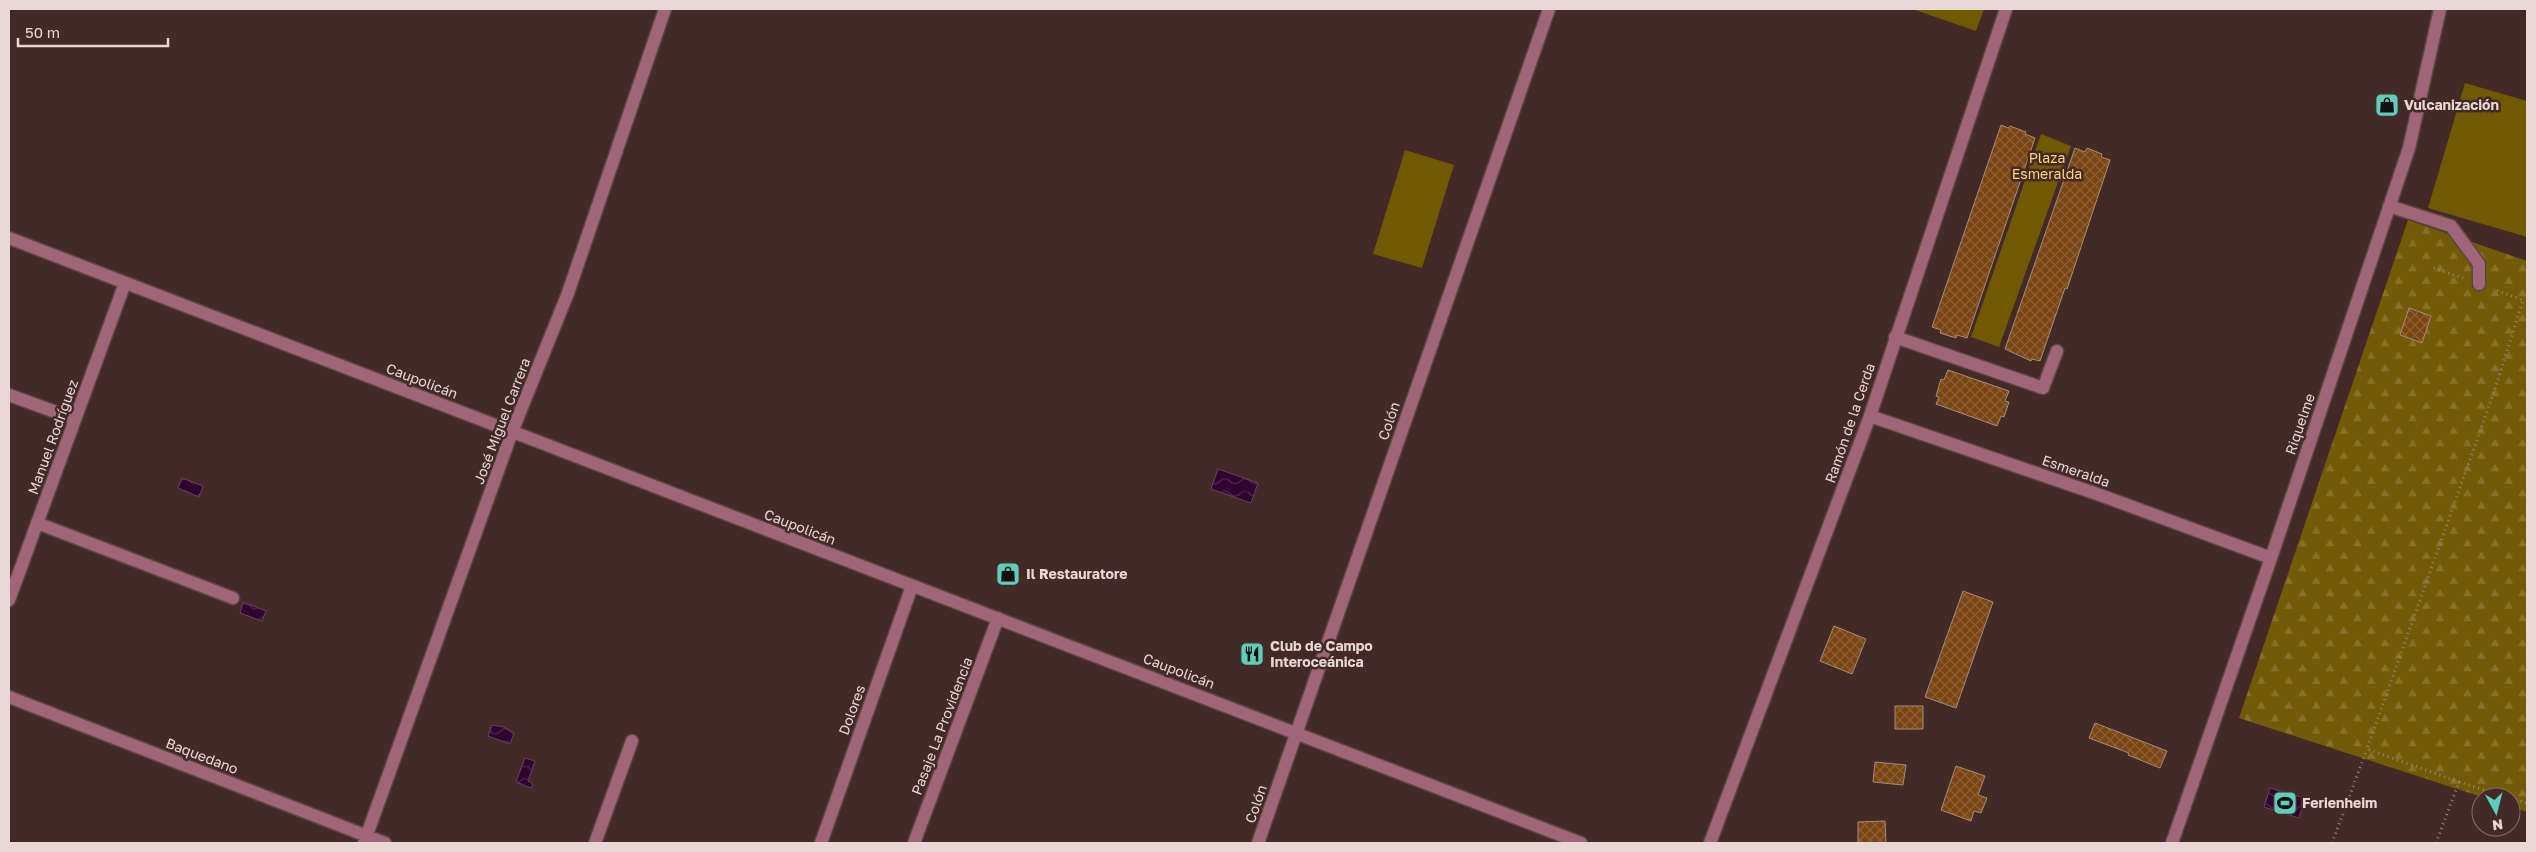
<svg xmlns="http://www.w3.org/2000/svg" width="2536" height="852" font-family="'Golos Text',sans-serif">
	<style>
		.green { fill: #715803 }
		.forest { fill: url(#forest-firs) }
		.water { fill: url(#water-waves); stroke: #674362 }
		.building { fill: url(#building-cross-hatch); stroke: #a48c7a }
		.lines { fill: none; stroke-linecap: round; stroke-linejoin: round }
		.minor-casing { stroke: #5d4642; stroke-width: 15 }
		.path { stroke: #97827f; stroke-width: 3; stroke-dasharray: 1 4; stroke-linecap: butt }
		.minor { stroke: #a06579; stroke-width: 12 }
		.labels { text-anchor: middle; stroke-width: 5; stroke-linejoin: round; paint-order: stroke }
		.poi-label { font-size: 14px; font-weight: bold; fill: #e8d7d5; stroke: #432a26; text-anchor: start }
		.park-label { font-size: 14px; fill: #f9d578; stroke: #432a26 }
		.street-label { font-size: 14px; fill: #e8d7d5; stroke: #432a26 }
	</style>
	<defs>
		<pattern id="forest-firs" width="22" height="20" patternUnits="userSpaceOnUse" patternTransform="scale(1.25)"><rect width="22" height="20" fill="#735a07"/><path d="M5 1l3.5 6h-7zM16 11l3.5 6h-7z" fill="#87712a"/></pattern>
		<pattern id="water-waves" width="16" height="10" patternUnits="userSpaceOnUse" patternTransform="scale(1.25)"><rect width="16" height="10" fill="#300331"/><path d="M0 5q4-4 8 0t8 0" fill="none" stroke="#4e274e"/></pattern>
		<pattern id="building-cross-hatch" width="8" height="8" patternUnits="userSpaceOnUse" patternTransform="scale(1.25)"><rect width="8" height="8" fill="#7a4512"/><path d="M0 0l8 8M0 8l8-8" fill="none" stroke="#8d5f34"/></pattern>
	</defs>
	<rect width="100%" height="100%" fill="#432a26"/>
	<path class="green" d="M1912,9H1984L1976,31Z
		M2465,83L2527,101V237L2428,208Z
		M2041,134L2071,146L1999,347L1971,337Z
		M1405,150L1454,165L1422,268L1373,254Z"/>
	<path class="forest" d="M2408,220L2527,261V812L2511,806V797H2482L2239,718Z"/>
	<path class="water" d="M1218,469L1258,483L1251,503L1211,489Z
		M182,478L203,486L199,497L178,488Z
		M243,602L266,611L262,621L240,613Z
		M492,725L504,727L514,733L510,744L488,736Z
		M525,758L535,761L528,781L533,784L531,788L516,782Z
		M2270,788L2305,798L2299,818L2264,807Z"/>
	<path class="building" d="M2001,125L2008,128L2010,126L2026,132L2025,134L2035,138L1967,338L1957,335L1956,338L1940,333L1941,330L1932,327Z
		M2075,148L2085,152L2087,148L2102,154L2101,157L2110,160L2067,289L2065,288L2040,361L2032,359L2031,361L2005,349Z
		M2409,308L2431,316L2422,343L2400,335Z
		M1948,370L2009,391L2005,401L2009,402L2004,417L2001,416L1997,426L1936,404L1939,397L1936,396L1941,379L1944,380Z
		M1963,591L1993,602L1956,708L1925,697Z
		M1834,626L1866,639L1852,674L1820,661Z
		M1895,706H1923V729H1895Z
		M2095,723L2167,751L2160,768L2128,755L2129,753L2089,738Z
		M1875,762L1906,765L1903,785L1873,782Z
		M1956,766L1985,776L1978,795L1987,798L1981,813L1974,811L1971,821L1941,810Z
		M1885,821L1886,843H1858V822Z"/>
	<g class="lines">
		<g class="minor-casing">
			<path id="minor" d="M2389,206L2451,226L2479,264V284
				M9,238L1581,843
				M1895,337L2043,388L2057,351
				M9,395L75,419
				M1870,416L2100,495L2271,558
				M37,523L233,598
				M9,600L125,283
				M9,697L385,843
				M364,843L512,432L568,293L665,9
				M595,843L632,741
				M821,843L912,586
				M914,843L998,618
				M1258,843L1549,9
				M1710,843L1870,416L2006,9
				M2172,843L2271,558L2409,148L2440,9"/>
		</g>
		<path class="path" d="M2434,268L2463,278
			M2459,782L2507,797
			M2511,798L2527,803
			M2332,843L2367,749
			M2436,843L2459,782L2367,749L2495,389L2523,300L2493,289"/>
		<use href="#minor" class="minor"/>
	</g>
	<defs>
		<g id="shop-square" transform="scale(1.25)"><rect x="-9" y="-9" width="18" height="18" rx="4" fill="#5ccebb" stroke="#432a26"/><path d="M-5-2.5h2.3a2.7 3.5 0 0 1 5.4 0H5L5.5 6h-11ZM-1.5-2.5h3a1.5 2.3 0 0 0-3 0Z" fill="#111"/></g>
		<g id="restaurant-square" transform="scale(1.25)"><rect x="-9" y="-9" width="18" height="18" rx="4" fill="#5ccebb" stroke="#432a26"/><path d="M-5-6h1v4h1v-4h1v4h1v-4h1v5L-1.5 .5V6h-2V.5L-5-1ZM5-6V6H3V1.5H1.5Q1.5-4 5-6Z" fill="#111"/></g>
		<g id="stadium-square" transform="scale(1.25)"><rect x="-9" y="-9" width="18" height="18" rx="4" fill="#5ccebb" stroke="#432a26"/><path d="M0-5a6.5 5 0 1 0 0 10a6.5 5 0 1 0 0-10ZM-3.5-1.8h7v3.6h-7Z" fill="#111"/></g>
	</defs>
	<g fill-rule="evenodd">
		<use href="#shop-square" x="2387" y="105"/>
		<use href="#shop-square" x="1008" y="574"/>
		<use href="#restaurant-square" x="1252" y="654"/>
		<use href="#stadium-square" x="2285" y="803"/>
	</g>
	<g class="labels">
		<g class="poi-label">
			<text x="2404" y="110">Vulcanización</text>
			<text x="1026" y="579">Il Restauratore</text>
			<text x="1270" y="651">Club de Campo<tspan x="1270" dy="16">Interoceánica</tspan></text>
			<text x="2302" y="808">Ferienheim</text>
		</g>
		<g class="park-label">
			<text x="2047" y="163">Plaza<tspan x="2047" dy="16">Esmeralda</tspan></text>
		</g>
		<g class="street-label">
			<text transform="translate(422 381) rotate(21)" y="5">Caupolicán</text>
			<text transform="translate(502 421) rotate(-69)" y="5">José Miguel Carrera</text>
			<text transform="translate(1389 421) rotate(-71)" y="5">Colón</text>
			<text transform="translate(1850 423) rotate(-71)" y="5">Ramón de la Cerda</text>
			<text transform="translate(2300 424) rotate(-71)" y="5">Riquelme</text>
			<text transform="translate(53 437) rotate(-70)" y="5">Manuel Rodríguez</text>
			<text transform="translate(2076 471) rotate(19)" y="5">Esmeralda</text>
			<text transform="translate(800 527) rotate(21)" y="5">Caupolicán</text>
			<text transform="translate(1179 671) rotate(21)" y="5">Caupolicán</text>
			<text transform="translate(852 710) rotate(-70)" y="5">Dolores</text>
			<text transform="translate(942 726) rotate(-69)" y="5">Pasaje La Providencia</text>
			<text transform="translate(202 756) rotate(21)" y="5">Baquedano</text>
			<text transform="translate(1256 804) rotate(-71)" y="5">Colón</text>
		</g>
	</g>
	<rect width="2536" height="852" fill="none" stroke="#e8d7d5" stroke-width="20"/>
	<g transform="translate(2496 812) rotate(173)"><circle r="24" fill="#432a26" stroke="#856f6c"/>
	<path d="M0-4L9 19L0 12L-9 19Z" fill="#5ccebb"/>
	<text y="-8" font-size="14" font-weight="bold" text-anchor="middle" fill="#e8d7d5">N</text>
	</g>
	<path d="M18 38v8h150v-8" fill="none" stroke="#e8d7d5" stroke-width="2.5"/>
	<text x="25" y="38" font-size="15" fill="#e8d7d5" stroke="#432a26" stroke-width="4" paint-order="stroke">50 m</text>
</svg>
